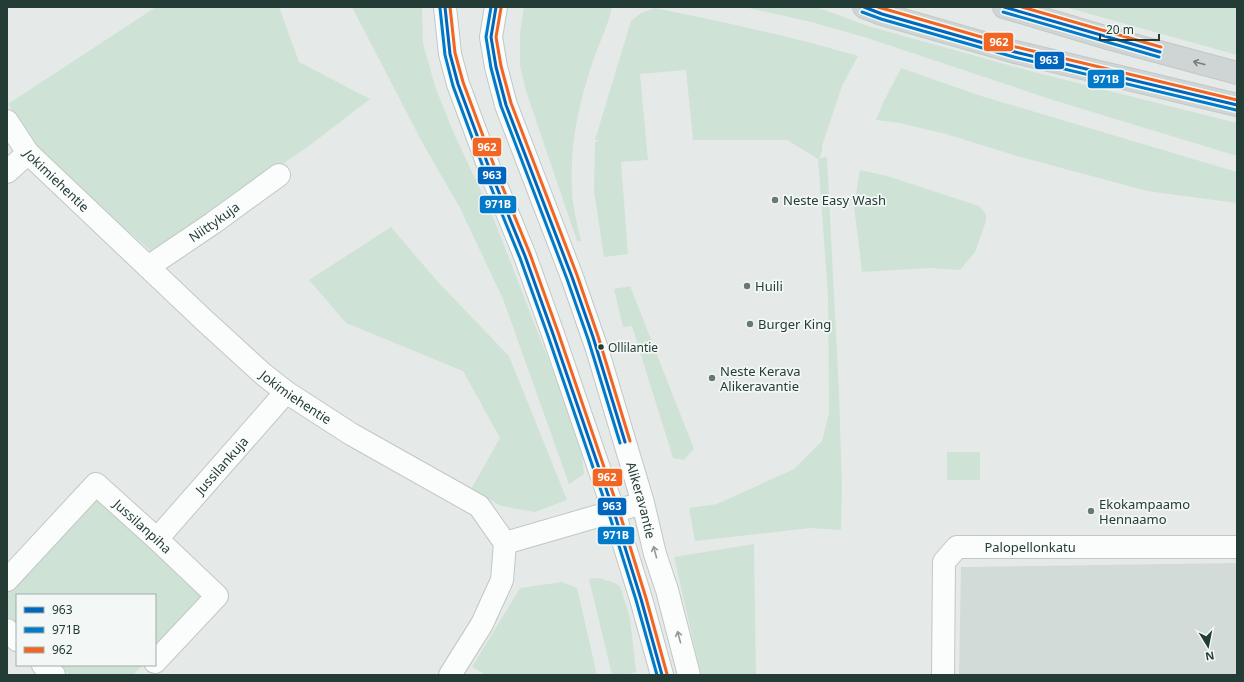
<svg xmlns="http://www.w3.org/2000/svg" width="1244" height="682" font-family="'Noto Sans',sans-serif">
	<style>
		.built { fill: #d3dbd8 }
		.green { fill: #cfe2d6 }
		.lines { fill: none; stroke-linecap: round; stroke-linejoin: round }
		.street-casing { stroke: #c2c7c5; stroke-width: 24 }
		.secondary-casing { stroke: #c1c7c5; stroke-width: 24 }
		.primary-casing { stroke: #c1c9c7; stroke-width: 24 }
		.street { stroke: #fbfcfc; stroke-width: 22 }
		.secondary { stroke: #fbfcfc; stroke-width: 22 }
		.primary { stroke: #ced5d4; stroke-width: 22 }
		.bus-1-casing { stroke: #f3f8f6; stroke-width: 6 }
		.bus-2-casing { stroke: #f3f8f6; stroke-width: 6 }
		.bus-3-casing { stroke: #f3f8f6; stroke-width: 6 }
		.bus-1 { stroke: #0065bd; stroke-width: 3 }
		.bus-2 { stroke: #007ac9; stroke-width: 3 }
		.bus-3 { stroke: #f26522; stroke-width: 3 }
		.oneway { stroke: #70817d }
		.oneway2 { stroke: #909c99 }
		.poi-dot { fill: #687974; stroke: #f3f8f6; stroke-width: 1.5 }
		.bus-dot { fill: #243c36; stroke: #f3f8f6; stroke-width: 1.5 }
		.labels { text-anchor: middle; stroke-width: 3.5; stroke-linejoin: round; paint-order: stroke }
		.bus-label { font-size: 12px; fill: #243c36; stroke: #f3f8f6; text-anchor: start }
		.street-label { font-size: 13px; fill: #243c36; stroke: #f3f8f6 }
		.poi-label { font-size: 13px; fill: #243c36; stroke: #f3f8f6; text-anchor: start }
		.line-badge { stroke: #f3f8f6; stroke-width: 1.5 }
		.badge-label { font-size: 11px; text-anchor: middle; font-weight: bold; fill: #fff }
	</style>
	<rect width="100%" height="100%" fill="#e5eae8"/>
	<path class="built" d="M1237,563V675H959L961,567Z"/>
	<path class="green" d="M156,7H279L299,62L370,99L309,146L152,252L50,163L8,104Z
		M352,7H422L423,44L436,89L454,134L491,212L581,443L584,474L569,484L503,299L460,208L422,142Z
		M524,7H612C608,26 599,43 593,61C579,102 570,143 572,187C572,205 577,223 581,241H577L526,91L520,66V33Z
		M744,7H816L868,26L1030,71L1237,123V156L1053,100L864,37L811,22Z
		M1065,7H1237V55Z
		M655,8C723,22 791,36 858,56L842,86L822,146V152L819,158L827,157L839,392L842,487L841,530L810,528L695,541L689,508L717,504L794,469L822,441L829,413L828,294L818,159L787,140H693L686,70L640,74L648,160L621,162L628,254L604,257L594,191L595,142L600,140H595L631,21L641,13Z
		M901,68L978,95L1237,172V203L1147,191L1017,156L946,134L899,123L876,120L883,103Z
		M860,170L887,176L979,206L986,214V221L975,252L960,270L930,268L862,272L854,206Z
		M391,227L438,282L509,356L567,500L535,512L501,506L471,489L500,438L463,371L346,323L309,280Z
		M630,286L694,449L684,460L673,458L632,326L623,327L614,289Z
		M947,452H980V480H947Z
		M96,497L206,599L155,653V595H17V625L7,615V592Z
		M754,544L756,675H701L674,557Z
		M599,578L612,582L620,586L630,618L636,672L626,675H612L589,579Z
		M562,582L577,588L597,675H486L472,667L520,588Z
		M59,665H143L133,675H69Z"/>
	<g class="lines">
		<g class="street-casing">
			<g id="street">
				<path id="s1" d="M7,121L28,153L205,321L263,374L286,392L351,434L479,506L505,543L643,503"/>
				<path d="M7,172L28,153"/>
				<path id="s2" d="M148,267L213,223L279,175"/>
				<path id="s3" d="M157,539L286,392"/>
				<path id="s4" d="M7,580L96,484L157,539L217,596L155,662"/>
				<path d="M7,630L17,640"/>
				<path d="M43,665L54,675"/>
				<path d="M450,675L482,624L502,580L505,543"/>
				<path id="s5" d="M943,675L944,562L957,547H1237"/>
			</g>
		</g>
		<g class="secondary-casing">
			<g id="secondary">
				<path d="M445,7L450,54L458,84L491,173L525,256L553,334L614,512L641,599L662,675"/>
				<path id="s6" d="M496,7L491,37L496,67L506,105L572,277L597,349L643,503L655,554L667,590L689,675"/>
			</g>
		</g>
		<g class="primary-casing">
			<path id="primary" d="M864,7L882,14L1015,52L1237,105
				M1004,7L1111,39L1237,73"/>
		</g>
		<use href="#street" class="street"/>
		<use href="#secondary" class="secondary"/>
		<use href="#primary" class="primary"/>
		<g class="bus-1-casing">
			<path id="bus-1" d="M445,7L450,54L458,84L491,173L525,256L553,334L614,512L641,599L662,675
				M496,7L491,37L496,67L506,105L572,277L593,337L625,442
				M864,7L882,14L1015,52L1237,105
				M1004,7L1160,52"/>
		</g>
		<g class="bus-2-casing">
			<path id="bus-2" d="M491,7L486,37L491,68L501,106L567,279L588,339L620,443
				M440,8L445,55L453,86L486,175L520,258L548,336L609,514L636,600L657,675
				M862,12L881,19L1014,57L1236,110
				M1003,12L1159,57"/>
		</g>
		<g class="bus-3-casing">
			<path id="bus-3" d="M450,7L455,53L463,82L496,171L530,254L558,332L619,511L646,598L667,674
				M878,7L1016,47L1237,100
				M1022,7L1161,47
				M501,8L496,37L501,66L511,103L577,275L598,336L630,441"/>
		</g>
		<use href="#bus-1" class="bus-1"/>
		<use href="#bus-2" class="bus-2"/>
		<use href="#bus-3" class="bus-3"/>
	</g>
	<defs><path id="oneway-shaft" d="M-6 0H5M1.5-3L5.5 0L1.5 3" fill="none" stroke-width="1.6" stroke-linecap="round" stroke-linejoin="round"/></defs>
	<use class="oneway" href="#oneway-shaft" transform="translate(1199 63) rotate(-165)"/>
	<g class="oneway2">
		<use href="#oneway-shaft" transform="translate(655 552) rotate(-105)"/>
		<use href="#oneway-shaft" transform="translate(679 637) rotate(-105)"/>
	</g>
	<g class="poi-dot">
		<circle cx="775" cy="200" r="4"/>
		<circle cx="747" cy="286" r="4"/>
		<circle cx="750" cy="324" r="4"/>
		<circle cx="712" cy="378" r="4"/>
		<circle cx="1091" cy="511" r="4"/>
	</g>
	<circle class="bus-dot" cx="601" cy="347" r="3.5"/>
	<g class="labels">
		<g class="bus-label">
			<text x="608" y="352">Ollilantie</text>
		</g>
		<g class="street-label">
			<text dy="5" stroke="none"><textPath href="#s1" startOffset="78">Jokimiehentie</textPath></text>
			<text dy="5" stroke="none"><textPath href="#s2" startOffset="80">Niittykuja</textPath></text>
			<text dy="5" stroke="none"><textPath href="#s1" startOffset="401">Jokimiehentie</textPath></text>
			<text dy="5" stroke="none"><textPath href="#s3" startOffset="98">Jussilankuja</textPath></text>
			<text dy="5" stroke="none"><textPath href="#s6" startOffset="518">Alikeravantie</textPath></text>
			<text dy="5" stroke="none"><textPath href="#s4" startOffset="194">Jussilanpiha</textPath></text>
			<text dy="5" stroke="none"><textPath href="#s5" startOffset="206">Palopellonkatu</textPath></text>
		</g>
		<g class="poi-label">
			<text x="783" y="205">Neste Easy Wash</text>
			<text x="755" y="291">Huili</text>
			<text x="758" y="329">Burger King</text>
			<text x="720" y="376">Neste Kerava<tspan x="720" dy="15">Alikeravantie</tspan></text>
			<text x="1099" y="509">Ekokampaamo<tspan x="1099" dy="15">Hennaamo</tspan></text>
		</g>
	</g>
	<g class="line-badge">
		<rect x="983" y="32" width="31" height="20" rx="4" fill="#f26522"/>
		<rect x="1034" y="51" width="31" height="19" rx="4" fill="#0065bd"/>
		<rect x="1087" y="69" width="38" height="20" rx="4" fill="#007ac9"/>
		<rect x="472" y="137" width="30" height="20" rx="4" fill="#f26522"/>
		<rect x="477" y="166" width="30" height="19" rx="4" fill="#0065bd"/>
		<rect x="479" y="195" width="38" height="19" rx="4" fill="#007ac9"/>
		<rect x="592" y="468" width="31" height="19" rx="4" fill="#f26522"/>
		<rect x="597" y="497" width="30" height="19" rx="4" fill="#0065bd"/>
		<rect x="597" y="526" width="38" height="19" rx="4" fill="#007ac9"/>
	</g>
	<g class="badge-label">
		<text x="999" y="46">962</text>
		<text x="1049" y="64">963</text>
		<text x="1106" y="83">971B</text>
		<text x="487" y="151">962</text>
		<text x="492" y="179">963</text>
		<text x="498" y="208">971B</text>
		<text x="607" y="481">962</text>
		<text x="612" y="510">963</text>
		<text x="616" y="539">971B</text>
	</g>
	<rect width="1244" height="682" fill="none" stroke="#243c36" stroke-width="16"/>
	<rect x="16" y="594" width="140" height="72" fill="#f3f8f6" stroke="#a0ada9"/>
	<rect x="24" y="607" width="20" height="6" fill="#0065bd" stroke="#a0ada9"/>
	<text x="52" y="614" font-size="12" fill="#243c36">963</text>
	<rect x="24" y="627" width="20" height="6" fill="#007ac9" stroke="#a0ada9"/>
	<text x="52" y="634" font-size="12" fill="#243c36">971B</text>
	<rect x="24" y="647" width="20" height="6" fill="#f26522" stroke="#a0ada9"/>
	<text x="52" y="654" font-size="12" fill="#243c36">962</text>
	<g transform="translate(1208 646) rotate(170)" stroke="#f3f8f6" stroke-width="3" paint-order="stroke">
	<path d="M0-3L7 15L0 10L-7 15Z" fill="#243c36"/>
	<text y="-6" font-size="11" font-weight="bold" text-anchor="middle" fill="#243c36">N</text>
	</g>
	<path d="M1100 34v6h59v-6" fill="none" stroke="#243c36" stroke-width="2"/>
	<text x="1106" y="34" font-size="12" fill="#243c36" stroke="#f3f8f6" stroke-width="3" paint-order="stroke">20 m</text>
</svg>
